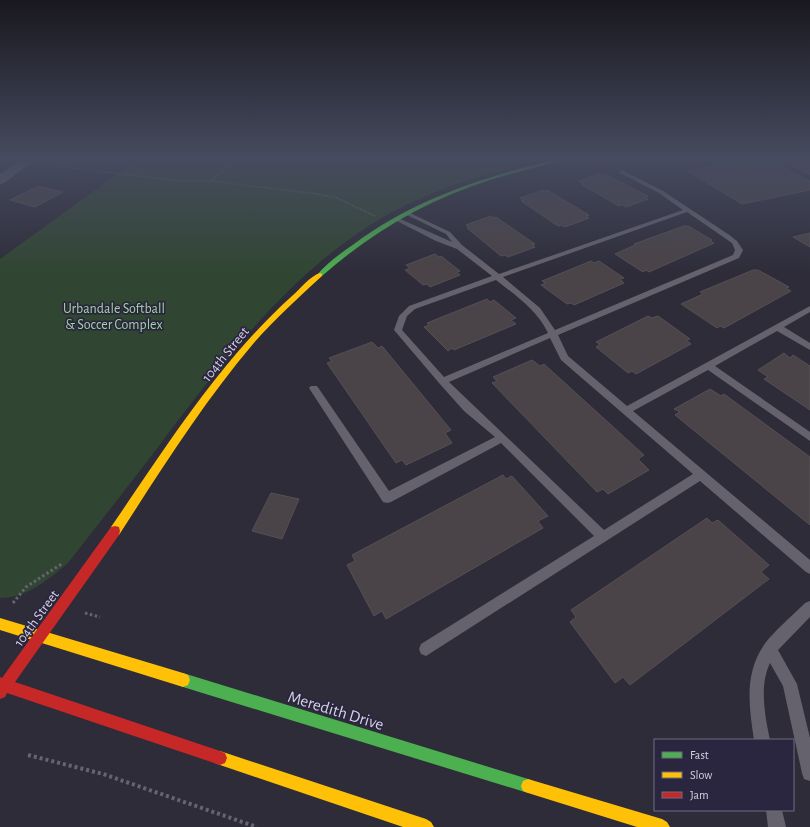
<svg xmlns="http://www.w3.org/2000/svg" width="810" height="827" font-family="'Alegreya Sans',sans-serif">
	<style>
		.green { fill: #314632 }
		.building { fill: #4a4347; stroke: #565056 }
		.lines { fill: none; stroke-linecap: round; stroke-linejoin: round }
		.path-far2 { stroke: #676470; stroke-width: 1.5; stroke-dasharray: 1.5 1.5; stroke-linecap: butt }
		.path-far1 { stroke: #676470; stroke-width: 3; stroke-dasharray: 2.5 2.5; stroke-linecap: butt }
		.path { stroke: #676470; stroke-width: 4; stroke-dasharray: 3 3; stroke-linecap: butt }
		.lane { fill: #65626e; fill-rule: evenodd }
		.street { fill: #65626e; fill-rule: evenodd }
		.fast { fill: #4caf50; fill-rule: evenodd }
		.slow { fill: #ffc107; fill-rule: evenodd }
		.jam { fill: #c62828; fill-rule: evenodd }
		.labels { text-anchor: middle; stroke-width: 3.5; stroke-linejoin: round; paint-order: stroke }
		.park-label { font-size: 14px; fill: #a3d3a0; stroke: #2a263f }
		.street-label { font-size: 14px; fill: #d4d2e2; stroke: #2a263f }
		.near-street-label { font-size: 17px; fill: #d4d2e2; stroke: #2a263f }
	</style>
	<rect width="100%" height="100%" fill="#2e2c39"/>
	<path class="green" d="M141,157H554C500,170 446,184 396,210C297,263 227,356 161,443C130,484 99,523 68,563C49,579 27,598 0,598V259Z"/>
	<path class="building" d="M60,157H87H81L68,165L50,163Z
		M763,157L810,181V190L742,204L687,171L740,159L742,160Z
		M774,157H804L810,160V175Z
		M601,173L605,174L648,196L645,197L648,199L626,207L622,205L619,206L581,184L583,183L579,181Z
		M38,186L63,192L35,207L10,200Z
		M544,190L549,191L589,215L586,216L589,218L565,227L561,225L558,226L521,201L524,200L520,198Z
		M491,216L494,218L496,217L535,244L532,245L535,247L508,257L505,255L501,256L467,228L469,227L466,225Z
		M684,226H688L712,240L710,241L714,243L649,272L646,270L643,272L615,254L635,245L634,244Z
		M810,233V247L793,237Z
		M435,254L439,257L441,256L460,271L457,272L460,275L430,287L427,284L423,285L405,270L410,268L406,265Z
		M591,261L594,263L599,261L624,278L620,279L624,283L574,305L571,303L567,304L541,285L546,283L542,281Z
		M753,270H758L789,287L786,288L791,291L724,328L720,326L717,328L681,304L703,294L700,292Z
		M487,299L490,302L494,300L516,318L511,320L516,324L454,350L452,348L448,351L424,327L429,325L427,323Z
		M648,316L652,318L658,316L690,339L686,340L691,344L636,374L632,371L628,373L596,347L600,344L596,342Z
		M372,342L378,348L382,346L451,430L445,433L452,443L406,465L402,460L396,463L327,363L332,361L329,358Z
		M784,353L790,358L793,355L810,366V410L764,379L768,377L758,370Z
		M532,360L540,366L544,364L644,455L638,459L649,470L608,494L603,489L597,492L492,383L497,381L493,377Z
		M710,389L721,396L724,394L810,457V525L675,415L680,412L674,409Z
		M503,475L506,479L512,476L548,516L538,521L543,528L386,619L382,611L374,616L347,565L355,561L352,555Z
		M271,493L299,499L282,539L252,531Z
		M707,518L712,523L718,520L769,565L761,572L769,579L630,685L623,677L615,683L570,622L576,617L571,610Z"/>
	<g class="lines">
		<path class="path-far2" d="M238,157L211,181L318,194L337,198L375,216
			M45,165L182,181H211"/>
		<path class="path-far1" d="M13,603L26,587L63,563
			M85,613L100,617"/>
		<path class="path" d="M28,755L103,774L257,827"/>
		<path class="lane" d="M622,170L663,191L728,234L737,241L743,250L739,258L558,335L568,356L627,406L810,306V312L784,327L810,343V350L777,331L715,366L810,432V441L708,370L633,411L810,560V574L806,572L700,481L426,656L421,654L419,649L421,644L594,536L501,443L391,502L387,503L383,502L309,388L311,386H317L389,491L495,437L464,411L439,383L394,330L399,316L409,306L492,276L457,249L436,241L393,219L398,218L452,242L446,234L403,213L408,212L450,232L462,245L499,274L683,210L659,193L620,173L619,172ZM687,212L732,243L735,250L733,255L555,330L540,308L503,277ZM496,280C515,295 537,310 548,333L444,377L402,330L407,316L415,309ZM550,338L561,360L693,474L604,530L449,382Z
			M810,601V617L778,650L797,684L810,738V781L804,779L802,773L783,686L770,663C759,686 765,716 770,740H754C749,707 744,674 764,645C772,633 794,614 805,603Z
			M766,810H782L786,827H768Z"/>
		<path class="street" d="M25,157H39L4,183L0,184V174Z"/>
		<path class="fast" d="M566,157H575C568,161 558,162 549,164C529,169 510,174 490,180C427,200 372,232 322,276H318L317,275C327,263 341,253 354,244C417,197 490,175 566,157Z
			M183,673L528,779L533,781L535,786L533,791L528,793L183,687L178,685L176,680L178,675Z"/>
		<path class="slow" d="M320,273L322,274V276C298,298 274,320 253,344C203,403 161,470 119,535L115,536L111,535L110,531L111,527C166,447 219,362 292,296C300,289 310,276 320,273Z
			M0,618L183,673L188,675L190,680L188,685L183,687L0,630Z
			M220,751L426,819L431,822L434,827H403L220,765L215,763L213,758L215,753Z
			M528,779L662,819L667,822L670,827H637L528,793L523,791L521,786L523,781Z"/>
		<path class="jam" d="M115,526L119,527L120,531L119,535L15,682L220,751L225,753L227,758L225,763L220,765L7,693L5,697L0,699V677L2,678L111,527Z"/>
	</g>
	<linearGradient id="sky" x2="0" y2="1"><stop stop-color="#19181f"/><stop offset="0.58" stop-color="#464b5f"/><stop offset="1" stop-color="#464b5f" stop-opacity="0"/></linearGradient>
	<rect width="810" height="273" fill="url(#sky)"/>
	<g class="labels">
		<g class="park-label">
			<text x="114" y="313">Urbandale Softball<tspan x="114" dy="16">&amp; Soccer Complex</tspan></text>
		</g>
		<g class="street-label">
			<text transform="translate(225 354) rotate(-51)" y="5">104th Street</text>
			<text transform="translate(36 618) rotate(-54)" y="5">104th Street</text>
		</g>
		<g class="near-street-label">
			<text transform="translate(336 710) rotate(17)" y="6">Meredith Drive</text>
		</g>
	</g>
	<rect x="654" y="739" width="140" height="72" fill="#2a263f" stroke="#6e6b80"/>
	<rect x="662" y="752" width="20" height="6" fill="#4caf50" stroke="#6e6b80"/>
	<text x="690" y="759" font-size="12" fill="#d4d2e2">Fast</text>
	<rect x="662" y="772" width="20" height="6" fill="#ffc107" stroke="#6e6b80"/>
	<text x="690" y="779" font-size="12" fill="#d4d2e2">Slow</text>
	<rect x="662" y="792" width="20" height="6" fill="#c62828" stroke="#6e6b80"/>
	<text x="690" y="799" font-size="12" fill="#d4d2e2">Jam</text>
</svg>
